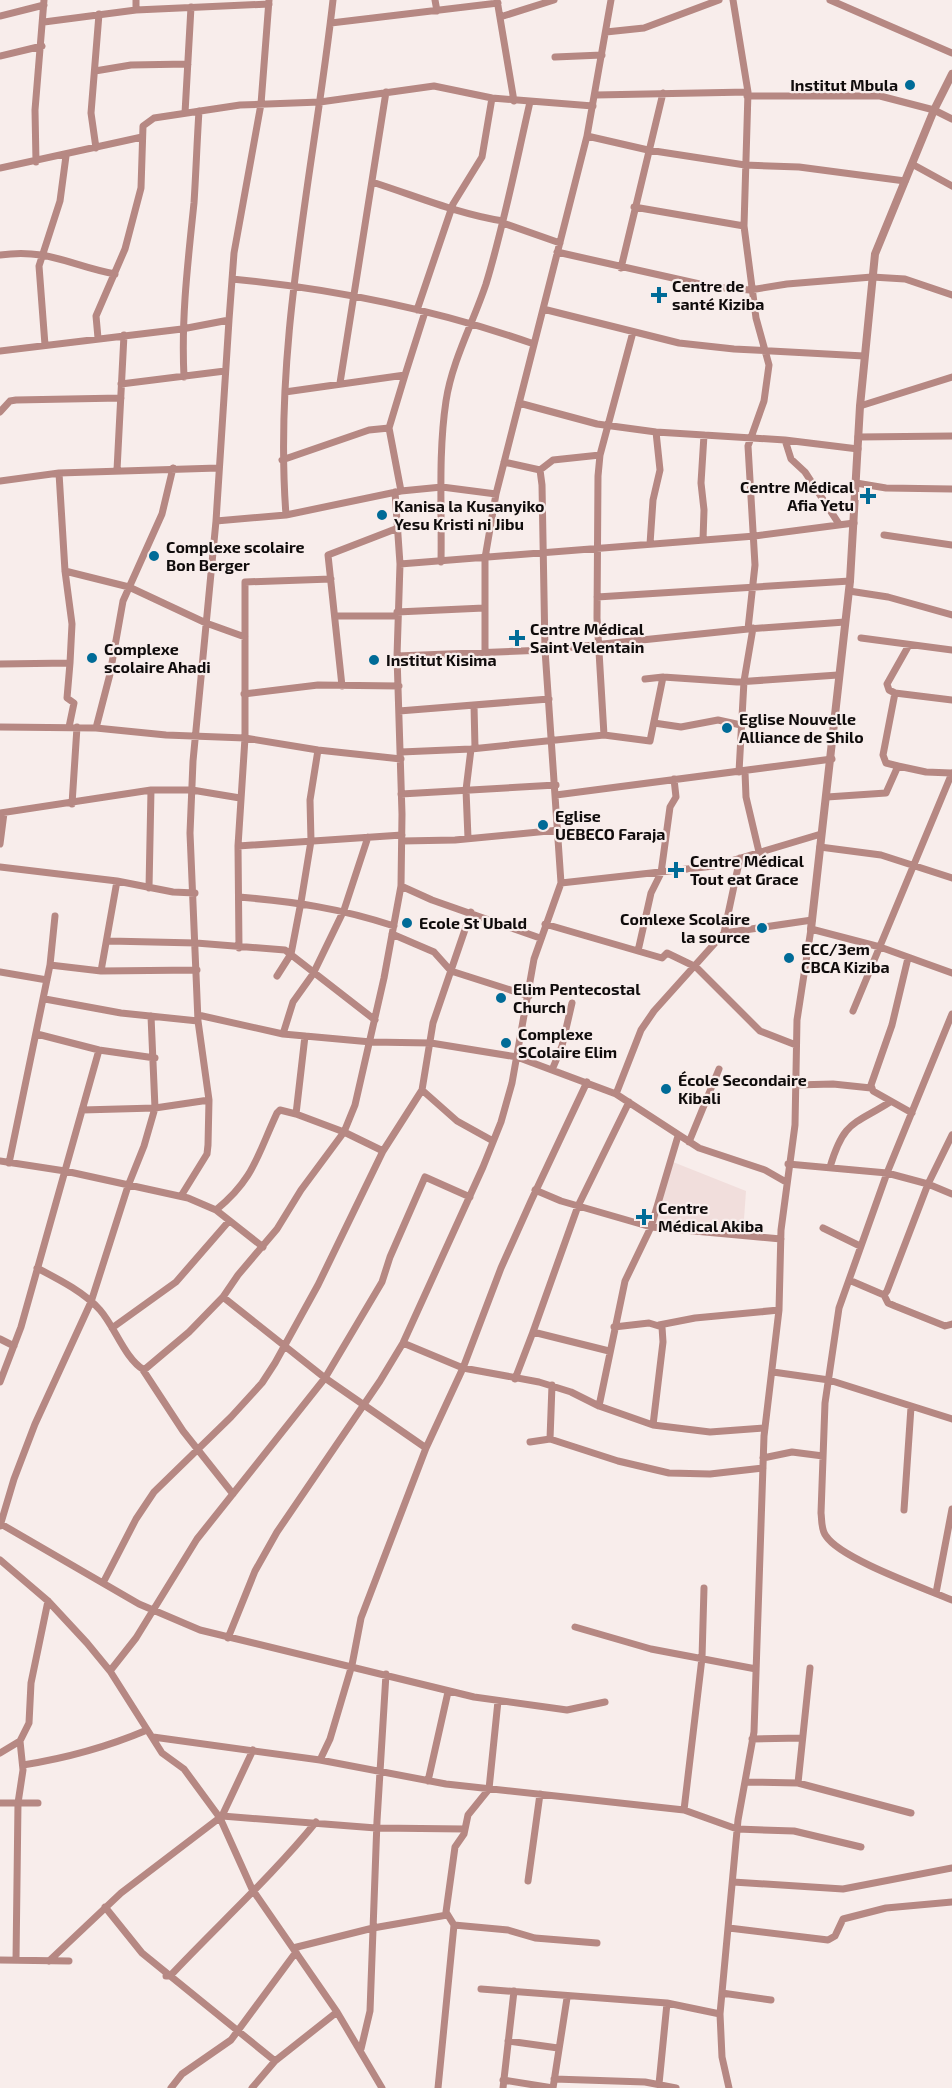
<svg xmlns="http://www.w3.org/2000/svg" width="952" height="2088" font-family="'Exo 2',sans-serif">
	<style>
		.built { fill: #f1dedc }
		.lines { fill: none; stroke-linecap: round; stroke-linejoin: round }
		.minor { stroke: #b68883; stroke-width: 7 }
		.tertiary { stroke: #b68883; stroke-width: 8 }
		.poi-dot { fill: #006b97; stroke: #f8edeb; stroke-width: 2 }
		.labels { text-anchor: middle; stroke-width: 4.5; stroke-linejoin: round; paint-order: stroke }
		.poi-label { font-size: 16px; font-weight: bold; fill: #100c0c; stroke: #f8edeb; text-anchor: start }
	</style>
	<rect width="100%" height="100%" fill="#f8edeb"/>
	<path class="built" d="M673,1162L746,1191L743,1233L655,1225Z"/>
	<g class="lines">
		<path class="minor" d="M136,0V10
			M435,0L437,11
			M497,0L514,101
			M733,0L748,92L744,226L756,318L769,365L764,401L748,446L755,565L748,629
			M830,0L952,53
			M0,16L44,5
			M500,17L554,0
			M44,22L136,10L269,4
			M331,23L498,3
			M606,32L644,28L719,0
			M0,56L42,46
			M555,57L602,55
			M95,71L131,65L188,64
			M596,95L748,92
			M747,96H880L934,110L952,119
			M185,113L191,7
			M587,136L648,150L745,165L799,167L905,181
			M96,148L91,113L99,14
			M36,162L35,110L44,0
			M912,164L952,186
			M0,168L142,137
			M372,182C416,196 458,214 503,221
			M634,207L744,226
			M503,223L560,243
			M557,252L713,287L750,290L787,284L872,277L905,279L952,295
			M0,255C48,248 71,266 115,274
			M621,268L663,93
			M232,279C334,289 437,310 534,344
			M543,309L679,343L734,349L864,356
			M417,310L453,204L482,157L492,98
			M98,338L96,316L125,249L141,188L143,126L154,118L240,105L320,102L434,86L492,98L593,106
			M45,345L39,266L60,201L66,156
			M0,351L182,329L229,320L234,253L261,104L269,0
			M184,377C181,318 188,261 194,203C196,172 197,141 199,111
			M340,383L386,92
			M121,384L225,371
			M285,392L405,375L425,312
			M519,403L597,424L656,432L785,440L858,449
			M860,406L952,377
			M0,412L10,401L16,400L121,398
			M389,428L405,375
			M858,437L952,436
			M785,440L791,459L805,472L839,524
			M282,460L369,430L389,428L401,491
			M117,470L124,335
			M540,470L553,460L600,455
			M0,481L59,473L218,468
			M856,483L886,488L952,489
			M286,515C273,343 314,170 333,0
			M216,521L286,515L401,491L442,487L496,494
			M884,535L952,545
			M703,540L704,510L701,483L704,435
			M650,544L653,500L660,470L656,432
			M441,562C442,509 438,454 446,401C452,361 473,323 486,284C504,225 516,163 530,102
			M400,564L755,536L854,523
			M65,571L129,587L206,623L245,637
			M849,591L888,597L952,615
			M597,597L850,581
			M397,612L484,608
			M335,616H397
			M861,638L952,650
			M485,651V558L496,494L587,136L611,0
			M397,656L545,650L748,629L845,622
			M0,664L70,663L72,624L65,571L59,473
			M645,679L663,677L737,682L838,675
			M342,686L328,555L398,528
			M895,693L952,700
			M244,694L318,685L399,686
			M474,705L475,748
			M399,711L549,699
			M654,723L681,727L718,720L741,725
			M0,727L96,728L166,735L245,738L318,750L401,759
			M69,727L74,703L67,698L70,663
			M96,728L110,674L123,601L162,514L173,468
			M604,735L650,741L663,677
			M401,752L471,749L604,735L597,618L598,476L600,455L633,332
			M898,766L886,763L883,755L895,693L889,690L887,684L909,645
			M739,772L744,681L753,628
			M745,772L746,797L759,852
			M401,794L556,785
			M556,795L832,759
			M827,797L886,793L898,766L926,772L951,773
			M72,804L77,727
			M0,813L151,790H192L240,798
			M468,838L466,790L471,749
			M402,841L455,840L559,830
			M0,844L4,813
			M238,846L402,835
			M820,847L881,855L952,878
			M0,867L117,881L173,892L195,893
			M561,883L714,866L821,834
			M401,886L432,900L540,938
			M149,888L151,790
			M239,897C296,902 339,908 394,926
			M471,912L433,1023L422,1090L457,1121L493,1141
			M545,924L662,958L667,953L696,967L760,1031L796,1045
			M724,933L740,858
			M392,934L434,952L451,971L529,996
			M109,941L196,943L285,950L375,1020
			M239,948L238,846L245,738V582L331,579
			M638,951L651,893L661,873L670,807L676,797L674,779
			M908,958L892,1025L871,1085L873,1091L912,1113
			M50,965L55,916
			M101,971L117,881
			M0,972L47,980
			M277,976L291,954L301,902L311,841L310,800L318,750
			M45,999L121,1013L198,1021
			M853,1011L952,773
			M952,1014L887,1173L839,1308L825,1403L821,1513C822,1520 821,1530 826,1536C841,1559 924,1588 952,1600
			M198,1015L283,1034L371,1042L431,1043L517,1057L616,1094L699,1148L765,1170L786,1182
			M37,1034L99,1050L155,1058
			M283,1034L293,1002L313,974L344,910L368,837
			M305,1036L296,1114L344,1132L383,1151
			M552,1070L562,1046L572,1003
			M795,1085L833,1084L871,1088
			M616,1094L641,1030L654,1011L724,933L812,920
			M82,1110L155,1108L209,1100
			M689,1142L719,1069
			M0,1161L65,1171L188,1198L216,1210C254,1179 257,1156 277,1113L280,1110L296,1114
			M9,1163L50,965L101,971L197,970
			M788,1164L887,1173L928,1184L952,1194
			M830,1167C844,1120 854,1125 890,1102
			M535,1190L561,1201L651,1227L781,1239
			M181,1196L207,1154L208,1145L209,1100L198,1021L190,833L193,761L216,521L229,320
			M216,1210L263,1247
			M823,1228L860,1246
			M37,1268C58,1279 84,1292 100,1310C115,1327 125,1359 144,1370L189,1332L223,1297L238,1275L277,1229L301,1190L344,1132L355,1105L384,978L401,886L402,814L397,656L400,564L395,492
			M849,1280L884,1295L887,1291L928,1184L952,1135
			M884,1295L888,1303L895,1306L945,1326L952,1324
			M223,1297L325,1378L426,1448
			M659,1325L695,1318L779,1310
			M614,1327L649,1323L662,1327L663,1342L653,1425
			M112,1328L176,1282L229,1221
			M533,1332L578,1206L629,1102
			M0,1339L14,1346
			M403,1343L463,1368L539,1382L571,1392L599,1406L653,1425L710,1432L765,1428
			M143,1370L183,1431L233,1494
			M773,1372L829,1380L952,1419
			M515,1379L533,1332L609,1351
			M0,1382L21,1327L99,1050
			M599,1406L625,1281L651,1227L678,1136
			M550,1439L552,1385
			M530,1442L550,1439L618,1461L669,1473L710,1474L763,1468
			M763,1458L792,1452L823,1456
			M904,1510L911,1407
			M1,1524L139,1604L200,1630L474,1697L567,1710L605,1702
			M0,1526L14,1479L35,1424L91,1302L128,1186L144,1146L155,1108L151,1016
			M0,1560L48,1601L87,1643L110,1671L162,1753L184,1769L220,1818L252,1889L337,2012L382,2088
			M103,1583L136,1519L154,1492L231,1417L262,1383L275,1363L318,1285L383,1151L422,1090
			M936,1593L952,1509
			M575,1627L651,1649L756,1669
			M228,1638L255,1571L277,1532L380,1381L403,1343L483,1167L501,1122L512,1083L534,959L561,883L545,650L542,485L540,470L504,462
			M110,1671L136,1638L197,1539L325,1378L382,1282L390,1257L425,1177L470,1197
			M153,1737L320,1760L446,1784L684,1810L737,1829L794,1831L861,1847
			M752,1739L802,1738
			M0,1753L20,1741L29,1723L31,1683L48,1601
			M320,1760L330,1739L352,1665L361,1618L426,1448L463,1368L501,1268L531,1201L587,1082
			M23,1765C67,1758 107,1747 147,1730
			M428,1781L448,1692
			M745,1782L798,1783L911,1813
			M798,1783L810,1668
			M0,1803H38
			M684,1810L702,1658L704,1588
			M222,1816L376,1828L465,1829
			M528,1881L540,1794
			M733,1882L843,1889L952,1868
			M105,1907L142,1953L275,2061
			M454,1925L508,1930L535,1938L597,1943
			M729,1928L828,1940L835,1936L843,1919L886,1908L952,1902
			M293,1948L373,1928L447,1915
			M0,1960L69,1961
			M16,1960L18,1803L23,1770L20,1741
			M49,1961L121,1893L222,1816L253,1750
			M166,1976H170C218,1925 272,1876 316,1822
			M481,1989L667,2003L720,2014
			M722,1993L771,2000
			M508,2041L558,2048
			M361,2049L370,2011L377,1821L386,1674
			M554,2079L645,2082L676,2088
			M503,2080L553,2088
			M659,2084L667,2003
			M171,2088L182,2074L231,2040L296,1952
			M252,2088L275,2061L337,2012
			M438,2088L454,1925L446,1912L455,1847L464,1834L468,1815L489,1789L498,1701
			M503,2088L514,1991
			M553,2088L567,1998
			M729,2088L722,2057L720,2014L738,1820L754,1732L764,1436L779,1310L781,1230L795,1125L797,1020L811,929L880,947L952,973"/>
		<path class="tertiary" d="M811,929L850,581L860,406L875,254L934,110L952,74"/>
	</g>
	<g class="poi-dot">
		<circle cx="910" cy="85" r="6"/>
		<path d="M656 286h6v6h6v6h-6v6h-6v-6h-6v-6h6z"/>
		<path d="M865 487h6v6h6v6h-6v6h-6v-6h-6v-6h6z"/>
		<circle cx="382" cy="515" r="6"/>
		<circle cx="154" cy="556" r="6"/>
		<path d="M514 629h6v6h6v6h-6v6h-6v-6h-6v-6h6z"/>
		<circle cx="92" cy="658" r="6"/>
		<circle cx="374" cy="660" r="6"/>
		<circle cx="727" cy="728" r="6"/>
		<circle cx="543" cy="825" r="6"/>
		<path d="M673 861h6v6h6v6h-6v6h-6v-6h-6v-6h6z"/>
		<circle cx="407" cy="923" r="6"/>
		<circle cx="762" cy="928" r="6"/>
		<circle cx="789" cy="958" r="6"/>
		<circle cx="501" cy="998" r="6"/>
		<circle cx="506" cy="1043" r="6"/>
		<circle cx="666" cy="1089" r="6"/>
		<path d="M641 1208h6v6h6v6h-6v6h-6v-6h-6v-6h6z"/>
	</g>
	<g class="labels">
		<g class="poi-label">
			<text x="898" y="91" text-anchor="end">Institut Mbula</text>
			<text x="672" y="292">Centre de<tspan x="672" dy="18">santé Kiziba</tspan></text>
			<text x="854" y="493" text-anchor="end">Centre Médical<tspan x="854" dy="18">Afia Yetu</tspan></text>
			<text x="394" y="512">Kanisa la Kusanyiko<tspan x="394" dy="18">Yesu Kristi ni Jibu</tspan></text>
			<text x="166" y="553">Complexe scolaire<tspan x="166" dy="18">Bon Berger</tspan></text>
			<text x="530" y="635">Centre Médical<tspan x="530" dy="18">Saint Velentain</tspan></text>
			<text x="104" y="655">Complexe<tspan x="104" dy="18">scolaire Ahadi</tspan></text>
			<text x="386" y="666">Institut Kisima</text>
			<text x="739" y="725">Eglise Nouvelle<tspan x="739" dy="18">Alliance de Shilo</tspan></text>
			<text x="555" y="822">Eglise<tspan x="555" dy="18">UEBECO Faraja</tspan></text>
			<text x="690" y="867">Centre Médical<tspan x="690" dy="18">Tout eat Grace</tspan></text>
			<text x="750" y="925" text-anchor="end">Comlexe Scolaire<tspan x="750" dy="18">la source</tspan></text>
			<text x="419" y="929">Ecole St Ubald</text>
			<text x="801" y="955">ECC/3em<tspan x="801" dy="18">CBCA Kiziba</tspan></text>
			<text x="513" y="995">Elim Pentecostal<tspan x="513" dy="18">Church</tspan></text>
			<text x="518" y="1040">Complexe<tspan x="518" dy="18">SColaire Elim</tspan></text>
			<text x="678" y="1086">École Secondaire<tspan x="678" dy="18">Kibali</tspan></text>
			<text x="658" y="1214">Centre<tspan x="658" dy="18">Médical Akiba</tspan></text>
		</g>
	</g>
</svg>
